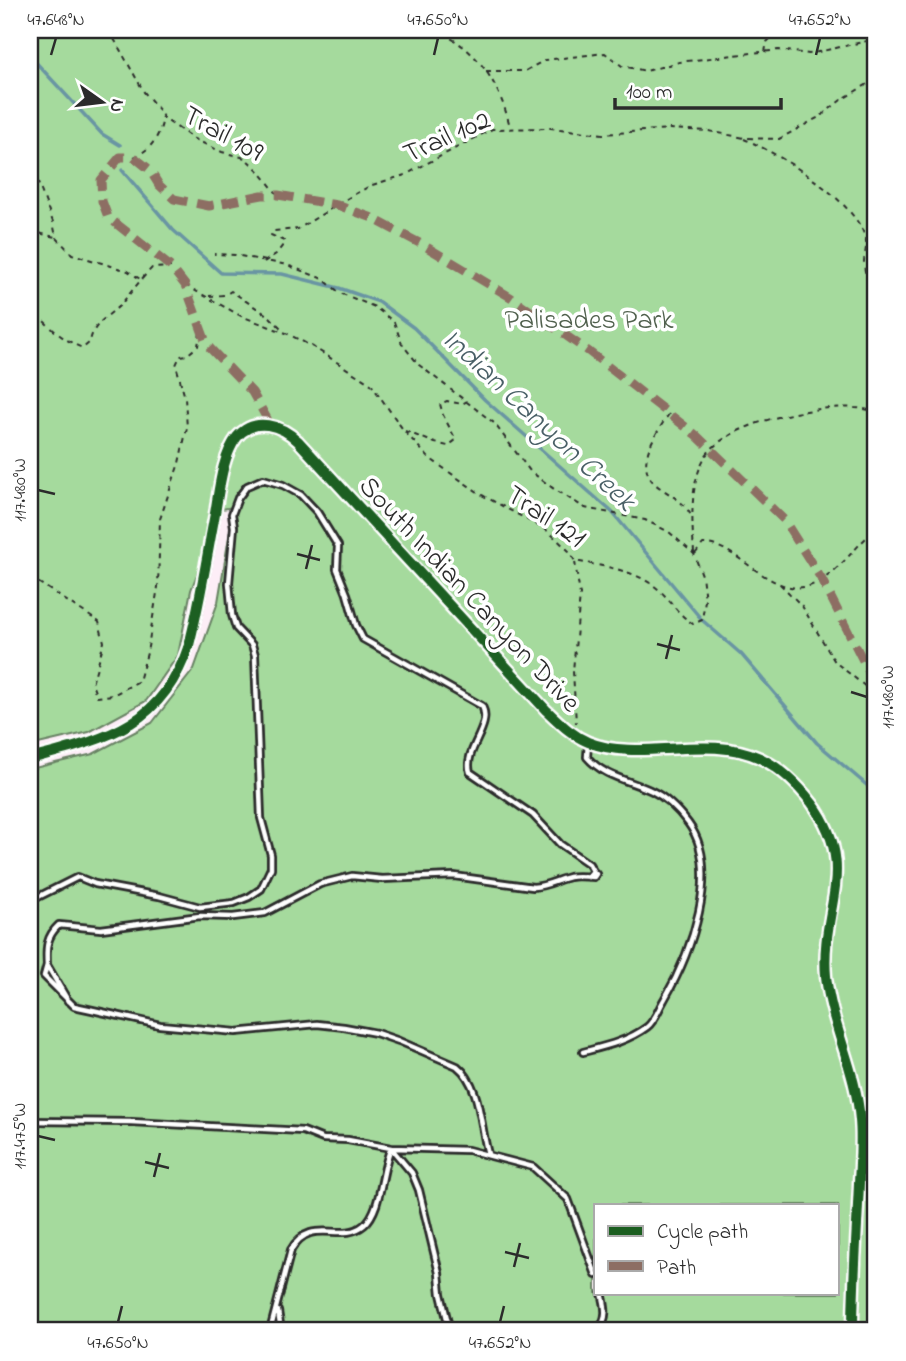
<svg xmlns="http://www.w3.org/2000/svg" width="906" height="1361" font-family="'Indie Flower',sans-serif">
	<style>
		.green { fill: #a5da9d; stroke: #688264; stroke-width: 2; fill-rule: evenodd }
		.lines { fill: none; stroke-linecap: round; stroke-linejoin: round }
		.stream { stroke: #6995a3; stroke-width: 3.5 }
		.lane-casing { stroke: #2b2b2b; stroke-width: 10 }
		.street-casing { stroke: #2b2b2b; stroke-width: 14 }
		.path { stroke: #2b2b2b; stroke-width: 2; stroke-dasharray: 5 5; stroke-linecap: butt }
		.lane { stroke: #fff; stroke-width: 4.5 }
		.street { stroke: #fff; stroke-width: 9 }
		.quiet { stroke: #8d6e63; stroke-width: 9; stroke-dasharray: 18 9; stroke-linecap: butt }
		.cycleway-casing { stroke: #fff; stroke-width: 15 }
		.cycleway { stroke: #1b5e20; stroke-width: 10 }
		.ticks { fill: none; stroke: #2b2b2b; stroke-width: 2.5 }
		.labels { text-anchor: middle; stroke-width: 7; stroke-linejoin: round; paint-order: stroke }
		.street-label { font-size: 28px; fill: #2b2b2b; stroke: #fff }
		.park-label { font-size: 28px; fill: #50604d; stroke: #fff }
		.water-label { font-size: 30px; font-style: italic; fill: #4a6067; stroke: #fff }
		.neatline { fill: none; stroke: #2b2b2b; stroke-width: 2.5 }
		.ticks-label { font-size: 18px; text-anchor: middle; fill: #2b2b2b }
	</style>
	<rect width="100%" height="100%" fill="#fdeef7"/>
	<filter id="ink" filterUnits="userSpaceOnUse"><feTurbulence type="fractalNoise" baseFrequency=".0143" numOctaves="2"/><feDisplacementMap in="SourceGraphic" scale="14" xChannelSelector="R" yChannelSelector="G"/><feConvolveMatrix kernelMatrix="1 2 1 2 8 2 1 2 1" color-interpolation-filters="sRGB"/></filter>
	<g filter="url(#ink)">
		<path class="green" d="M30,30H876V1331H30V769L93,754L152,723L194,669L218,602L234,507L222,509L191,590L178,655L146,701L89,732L30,746ZM596,1205H838V1293H596Z"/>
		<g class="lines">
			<path class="stream" d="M30,56L102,134L120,145
				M122,170L173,230L221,273L282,274L339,288L379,302L414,328L485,400L612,512L702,620L741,654L817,743L876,793"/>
			<g class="lane-casing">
				<path id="lane" d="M30,901L78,877L95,884L159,896L200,907L234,903L249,897L261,889L271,868V855L261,818L255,655L252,645L236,628L232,615L229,583L234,527L232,514L238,498L247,486L263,479L283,485L301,495L317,512L338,546L337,569L347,594L356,625L363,639L482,706C493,727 463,750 470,772L533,815L560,844L589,864L593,871
					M47,965C46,948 46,937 59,925L101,929L200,916L233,917L265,913L320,884L352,876L382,879L454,876L533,887C547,886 557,880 569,877C578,875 586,877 594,877L596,874L593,871L588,877
					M68,1001L47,965L44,976L74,1006L88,1009L160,1025L236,1032L317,1024L344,1027L376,1033L399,1041L457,1066C481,1085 480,1126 488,1154
					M583,1052C606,1046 628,1041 647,1027C655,1021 659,1008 664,1000C690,955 723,870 688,823C678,810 667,798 652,791C629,780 604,777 587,757L588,743
					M30,1121L131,1122L303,1131L323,1139L348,1140L391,1148L412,1173L419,1190L439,1273L441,1294L450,1331
					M278,1311L281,1331
					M270,1331L291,1250C311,1215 341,1244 364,1225C382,1210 381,1169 391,1148L468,1150L533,1167L568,1199L596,1275
					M598,1331C608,1318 606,1308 602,1293"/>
			</g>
			<g class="street-casing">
				<path id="street" d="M30,759C105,739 162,727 189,645C200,603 206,561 214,519C219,493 221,458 237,437C255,416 281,425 298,441L546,710C559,722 571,735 588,742C640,763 706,733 760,758C781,768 798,785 812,803C860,868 820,908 826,976C831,1025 856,1070 860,1120C862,1141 860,1162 859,1183C857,1233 853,1282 853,1331"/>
			</g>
			<path class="path" d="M109,30L144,92L160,111L163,118L194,139L222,152L245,158L259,171L278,195
				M433,30C476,45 500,84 510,127
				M765,52L767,42L778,30
				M486,71H525L545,60L605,53L622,66L646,71L679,62L734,55L779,50L809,54L876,39
				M30,115L34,133L30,147
				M744,139C778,153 859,202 866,241C867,248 864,256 864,262C864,276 872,291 876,304
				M134,157C151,150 159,137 163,119
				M30,162L53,222L56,237L72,254L128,271L140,279
				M30,231L55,237
				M264,262L276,254L284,244V241L271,235L274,231L298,229L353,195L372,185L405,175L492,129L551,128L603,134L669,129L709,131L744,138L779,139L821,116L841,100L876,79
				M185,285L241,316L286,333L313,347L371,384L404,431L429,458L482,495L548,531L569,551L575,561C605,567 634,569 658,589C672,601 675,612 693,624L702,620L705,600L702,575L694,554L669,532L645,520L585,508L554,489L530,471L494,423L419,365L402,344L394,322L375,307L340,293L323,279L287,265L235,255L214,254
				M209,296L225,295L231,291L270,317L283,330
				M30,307C46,323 61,340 83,348L90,342C93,322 110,316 122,303C132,291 141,279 152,268L171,267
				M669,414C654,436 630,470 662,489C675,498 686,503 692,518
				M405,431L435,443L448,446L456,440L443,415L440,404L447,401L462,404L467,401
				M694,553C692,522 689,485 705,457C725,423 817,404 855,408C862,408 869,410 876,412
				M695,554L703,544C741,543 775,608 820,581C842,568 857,544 876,529
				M575,562L580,595L573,671L576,723
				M30,577L99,622L104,642L92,684L97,697L113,695L139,681L147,653L158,587L160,519L179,463L187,428L185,398L176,365L180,356L187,355L198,346L200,332
				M780,584L802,606L835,662L876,695"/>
			<use href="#lane" class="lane"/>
			<use href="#street" class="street"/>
			<path class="quiet" d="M270,424L252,392L207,345L185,285L171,267L108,217L102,201L101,180L120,157H134L149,169L159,185L174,199L209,206L262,195H278L337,205L370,217L425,246L512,298L588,351L696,435L784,520L822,580L876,686"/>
			<g class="cycleway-casing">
				<path id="cycleway" d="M30,759C105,739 162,727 189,645C200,603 206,561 214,519C219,493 221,458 237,437C255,416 281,425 298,441L546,710C559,722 571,735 588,742C640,763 706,733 760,758C781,768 798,785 812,803C860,868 820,908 826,976C831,1025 856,1070 860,1120C862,1141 860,1162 859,1183C857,1233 853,1282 853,1331"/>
			</g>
			<use href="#cycleway" class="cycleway"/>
		</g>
	</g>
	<path class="ticks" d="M51,55L56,38M434,55L438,38M816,55L820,38M38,490L55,494M297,554L320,560M306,569L312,545M657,644L680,650M666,659L672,635M851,692L867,697M38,1136L55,1140M145,1162L169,1168M154,1177L160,1153M505,1252L529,1258M514,1267L520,1243M118,1322L122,1306M500,1322L504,1306"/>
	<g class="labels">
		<g class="street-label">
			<text transform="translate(224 132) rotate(29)" y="10">Trail 109</text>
			<text transform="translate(446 135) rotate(-24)" y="10">Trail 102</text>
			<text transform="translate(547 515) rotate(34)" y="10">Trail 121</text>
			<text transform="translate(471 593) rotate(47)" y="10">South Indian Canyon Drive</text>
		</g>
		<g class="park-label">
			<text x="589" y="328">Palisades Park</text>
		</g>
		<g class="water-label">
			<text transform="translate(540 419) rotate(43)" y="10">Indian Canyon Creek</text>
		</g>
	</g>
	<rect width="906" height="1361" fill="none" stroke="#fff" stroke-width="77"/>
	<rect x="594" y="1204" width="245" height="91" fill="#ffffff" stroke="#aaaaaa" stroke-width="2"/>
	<rect x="608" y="1226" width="35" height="10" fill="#1b5e20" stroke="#aaaaaa" stroke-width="2"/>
	<text x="657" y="1238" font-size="21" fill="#2b2b2b">Cycle path</text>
	<rect x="608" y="1261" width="35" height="10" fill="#8d6e63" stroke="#aaaaaa" stroke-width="2"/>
	<text x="657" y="1274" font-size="21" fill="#2b2b2b">Path</text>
	<g transform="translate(102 102) rotate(104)" stroke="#ffffff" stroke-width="5" paint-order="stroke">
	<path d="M0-5L12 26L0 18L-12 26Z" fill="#2b2b2b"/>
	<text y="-10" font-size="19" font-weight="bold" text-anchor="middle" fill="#2b2b2b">N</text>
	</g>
	<path d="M615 98v10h166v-10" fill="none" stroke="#2b2b2b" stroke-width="3.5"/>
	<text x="626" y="98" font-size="21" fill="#2b2b2b" stroke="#ffffff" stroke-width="5" paint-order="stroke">100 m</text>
	<rect x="38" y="38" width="829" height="1284" class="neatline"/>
	<g class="ticks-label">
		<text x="56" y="25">47.648°N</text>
		<text x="438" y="25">47.650°N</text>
		<text x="820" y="25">47.652°N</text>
		<text transform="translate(19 490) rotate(-90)" y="6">117.480°W</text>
		<text transform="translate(887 697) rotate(-90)" y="6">117.480°W</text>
		<text transform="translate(19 1136) rotate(-90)" y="6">117.475°W</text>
		<text x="118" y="1348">47.650°N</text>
		<text x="500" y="1348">47.652°N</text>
	</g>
</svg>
